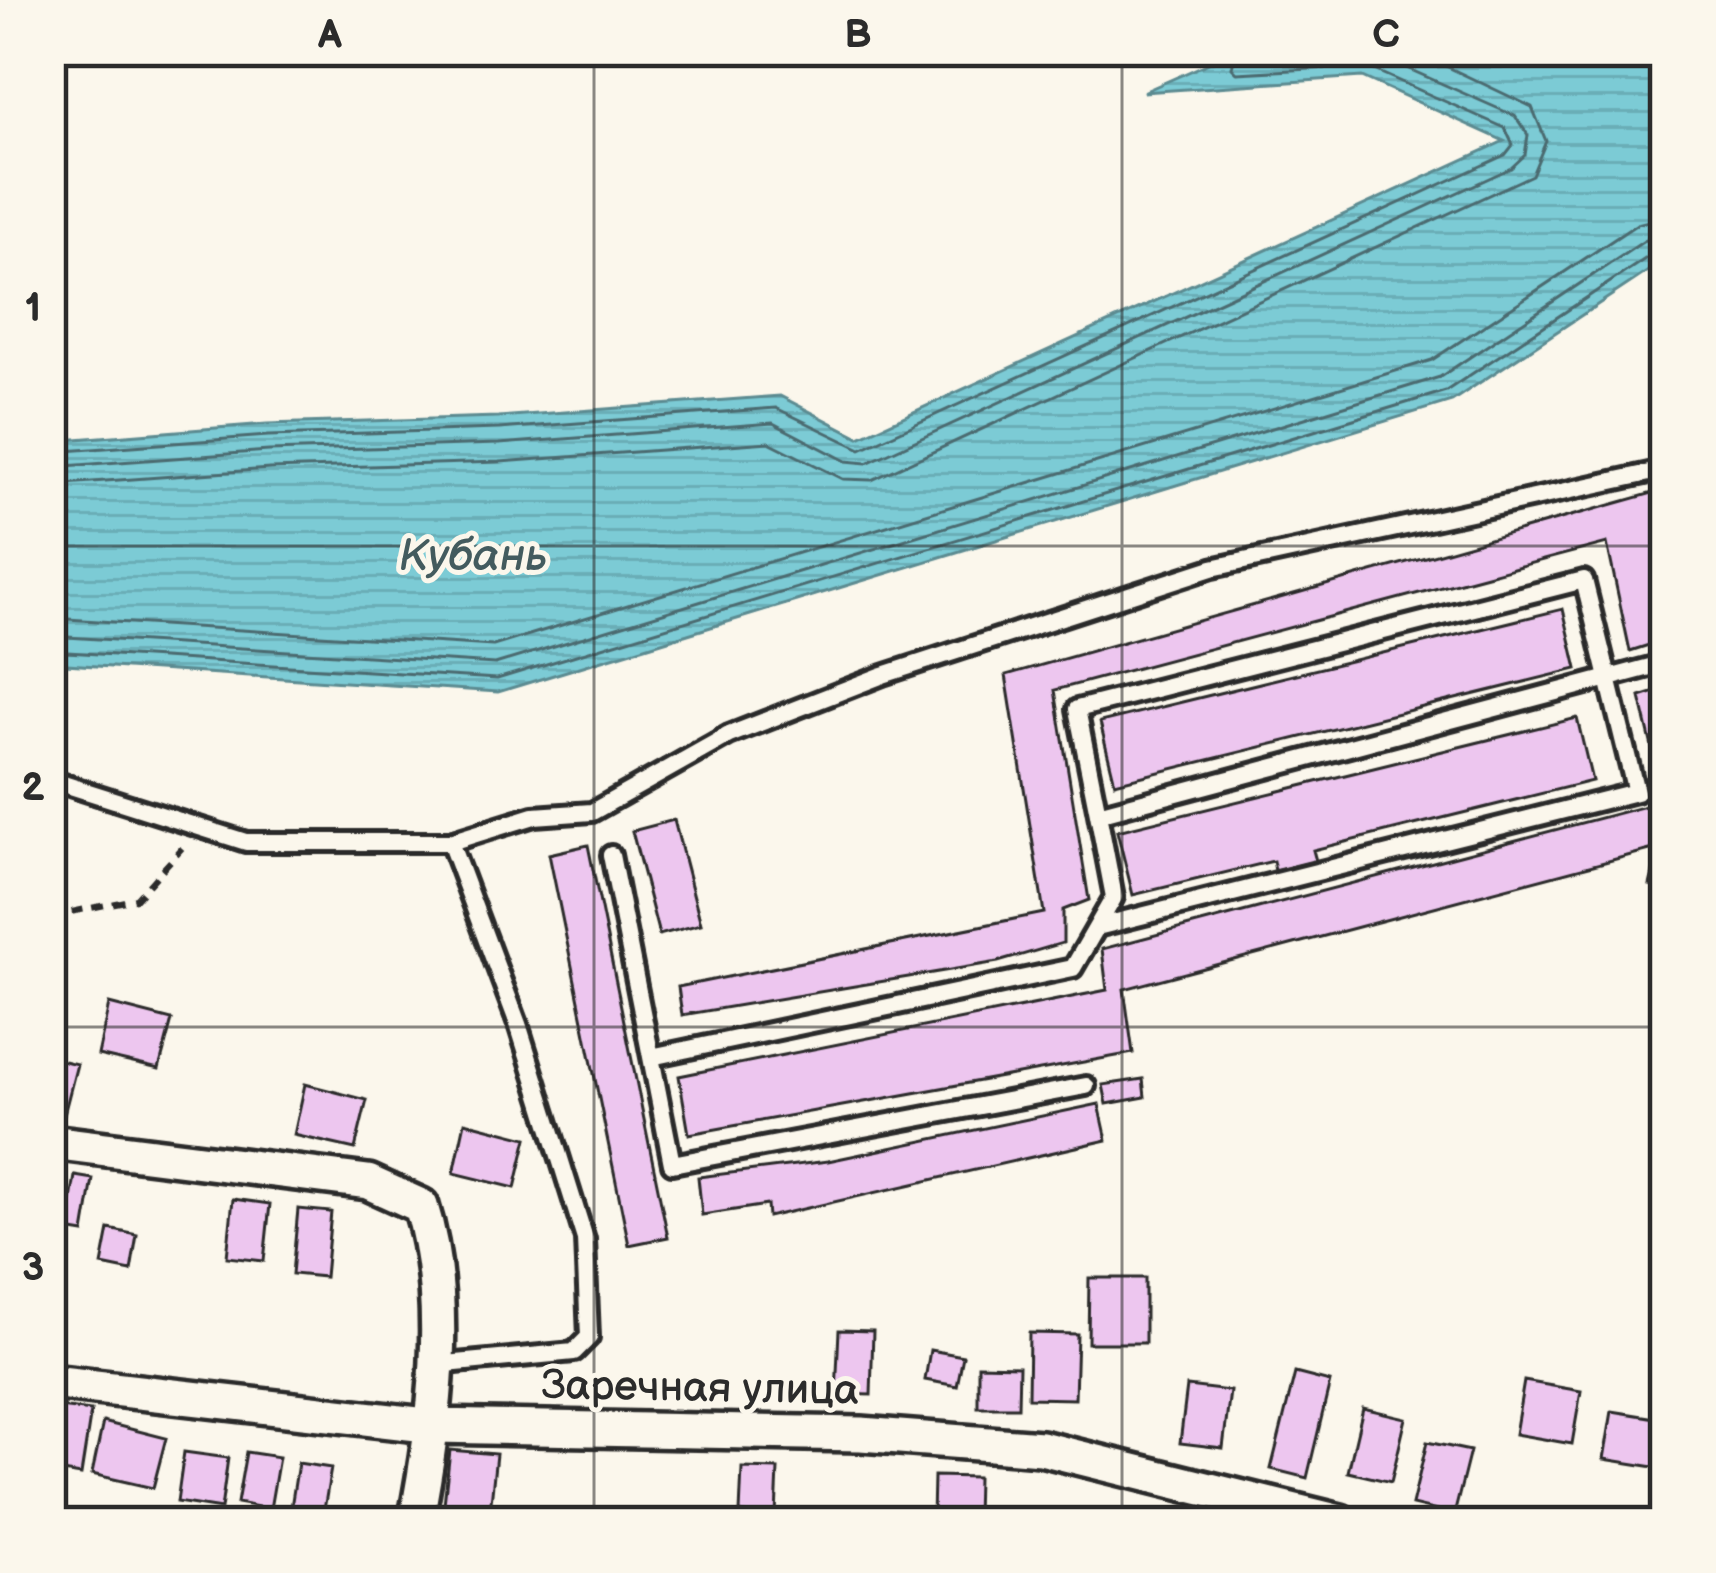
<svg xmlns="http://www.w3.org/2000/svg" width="1716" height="1573" font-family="'Balsamiq Sans',sans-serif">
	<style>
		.water { fill: url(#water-rules); stroke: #5b8b91; stroke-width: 3 }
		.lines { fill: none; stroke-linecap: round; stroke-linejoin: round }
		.shore { stroke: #4b6b6f; stroke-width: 3 }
		.building { fill: #edc6ef; stroke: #2b2b2b; stroke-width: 3 }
		.service-casing { stroke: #2b2b2b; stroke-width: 26 }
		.minor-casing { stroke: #2b2b2b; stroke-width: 42 }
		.path { stroke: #2b2b2b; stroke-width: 6; stroke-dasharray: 12 9; stroke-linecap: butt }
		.service { stroke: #fbf7ec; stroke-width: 16 }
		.minor { stroke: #fbf7ec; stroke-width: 33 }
		.grid { fill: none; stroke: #2b2b2b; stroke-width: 3; stroke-opacity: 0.55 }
		.labels { text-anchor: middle; stroke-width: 10; stroke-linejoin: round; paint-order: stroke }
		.street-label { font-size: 42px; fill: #2b2b2b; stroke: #fbf7ec }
		.water-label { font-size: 45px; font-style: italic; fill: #435b5e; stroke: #fbf7ec }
		.neatline { fill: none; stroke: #2b2b2b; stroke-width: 4.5 }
		.grid-label { font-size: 39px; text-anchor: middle; font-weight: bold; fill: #2b2b2b }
	</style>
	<defs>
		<pattern id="water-rules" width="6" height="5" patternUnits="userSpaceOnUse" patternTransform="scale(3)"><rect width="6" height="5" fill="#7bcbd5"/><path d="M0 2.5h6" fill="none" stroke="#6aaeb7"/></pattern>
	</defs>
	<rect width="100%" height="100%" fill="#fbf7ec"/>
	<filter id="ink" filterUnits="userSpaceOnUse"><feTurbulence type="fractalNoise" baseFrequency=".00833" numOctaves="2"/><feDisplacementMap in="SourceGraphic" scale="24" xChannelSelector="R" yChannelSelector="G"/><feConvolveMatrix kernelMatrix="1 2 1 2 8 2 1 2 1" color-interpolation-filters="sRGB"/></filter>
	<g filter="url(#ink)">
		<path class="water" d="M1236,51H1665V260L1452,401L498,692L51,663V441L267,424L498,417L780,396L859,437L1504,141L1362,77L1143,92Z"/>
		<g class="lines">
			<path class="shore" d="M51,452L268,436L499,429L776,408L861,449L1505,155L1513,145L1505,128L1365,66L1237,73L1232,68L1236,51
				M51,467L269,451L499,444L773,423L846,461L867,463L1511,168L1525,155L1528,135L1515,116L1368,51
				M51,485L270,469L500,462L769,442L843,479L872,480L1532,175L1546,141L1532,107L1414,51
				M51,618L493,646L1432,360L1637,224L1665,217
				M51,636L495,664L1440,377L1647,239L1665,235
				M51,651L497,679L1446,391L1654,253L1665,250"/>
		</g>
		<path class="building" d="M1656,492L1665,530V640L1630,651L1607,543L1055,690L1089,900L1063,910V943L998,962L682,1015L678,987L1044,913L1006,675Z
			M1563,609L1577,669L1115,783L1100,722Z
			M1665,689V846L1124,989L1133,1053L689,1134L679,1076L1107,990L1102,949L1665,801L1640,697Z
			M1577,718L1592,781L1313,850L1316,861L1275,871L1273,861L1133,895L1117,831Z
			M674,820L701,924L659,935L632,831Z
			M588,845L668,1237L629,1245L549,854Z
			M1658,851L1665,852V888L1650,885Z
			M109,1004L172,1020L159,1069L98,1055Z
			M51,1058L77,1064L61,1126L51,1124Z
			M1143,1079L1145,1097L1107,1104L1103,1085Z
			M305,1084L367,1100L355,1149L294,1135Z
			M1099,1104L1107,1140L768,1217L767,1205L702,1215L698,1177L828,1161Z
			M465,1122L527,1138L515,1188L454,1173Z
			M75,1176L93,1179L84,1233L66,1230Z
			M233,1199L270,1204L264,1261L227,1257Z
			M298,1209L331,1212L325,1277L292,1274Z
			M109,1229L137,1235L131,1271L102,1265Z
			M1089,1278H1145V1343H1088Z
			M839,1330L873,1331L871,1395L836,1394Z
			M1029,1333L1077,1334L1075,1399L1028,1398Z
			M930,1350L963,1356L957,1386L925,1380Z
			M978,1365L1019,1366L1018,1407H978Z
			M1295,1373L1330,1382L1307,1478L1271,1469Z
			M1524,1381L1581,1391L1572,1444L1515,1434Z
			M1187,1386L1230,1391L1223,1448L1180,1443Z
			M51,1406L91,1411L81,1475L51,1470Z
			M1363,1408L1406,1418L1391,1482L1348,1472Z
			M1612,1411L1662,1419L1654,1467L1604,1459Z
			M103,1422L166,1438L153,1488L92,1474Z
			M1427,1442L1470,1451L1454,1515L1412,1505Z
			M450,1450L496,1454L489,1522H442Z
			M184,1452L228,1458L221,1509L177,1502Z
			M246,1452L279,1457L270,1509L237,1503Z
			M298,1463L331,1468L322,1522L289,1520Z
			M742,1468L778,1469L776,1516L740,1513Z
			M934,1476L977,1477L976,1519L933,1518Z
			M740,1513L794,1517V1522H739Z"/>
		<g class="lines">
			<g class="service-casing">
				<path id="service" d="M51,780L246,842H450L518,1024L585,1239L589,1337L574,1352L435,1365
					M450,842L534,816L592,812L729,735L883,675L1212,568L1654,472L1665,474
					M611,855L651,1057
					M1097,927L1636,792L1584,580L1077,709L1098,814
					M1086,1086L672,1164L651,1057L1073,968L1114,897L1098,814L1665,663"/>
			</g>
			<g class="minor-casing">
				<path id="minor" d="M51,1142L368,1182L421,1206C451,1301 435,1425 416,1522
					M51,1382L435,1426L861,1434L1041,1448L1340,1522"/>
			</g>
			<path class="path" d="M1663,429L1665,413
				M1653,450L1665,430
				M51,916L136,899L182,848"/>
			<use href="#service" class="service"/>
			<use href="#minor" class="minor"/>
		</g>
	</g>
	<path class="grid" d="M594,51V1522M1122,51V1522M51,546H1665M51,1027H1665"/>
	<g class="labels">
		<g class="street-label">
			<text transform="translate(700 1386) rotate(1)" y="15">Заречная улица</text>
		</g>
		<g class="water-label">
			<text x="473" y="570">Кубань</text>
		</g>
	</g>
	<rect width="1716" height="1573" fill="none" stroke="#fbf7ec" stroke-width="132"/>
	<rect x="66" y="66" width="1584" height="1441" class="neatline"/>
	<g class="grid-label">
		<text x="330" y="47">A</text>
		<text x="858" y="47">B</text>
		<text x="1386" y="47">C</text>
		<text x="33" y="320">1</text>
		<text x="33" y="800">2</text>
		<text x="33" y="1280">3</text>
	</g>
</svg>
